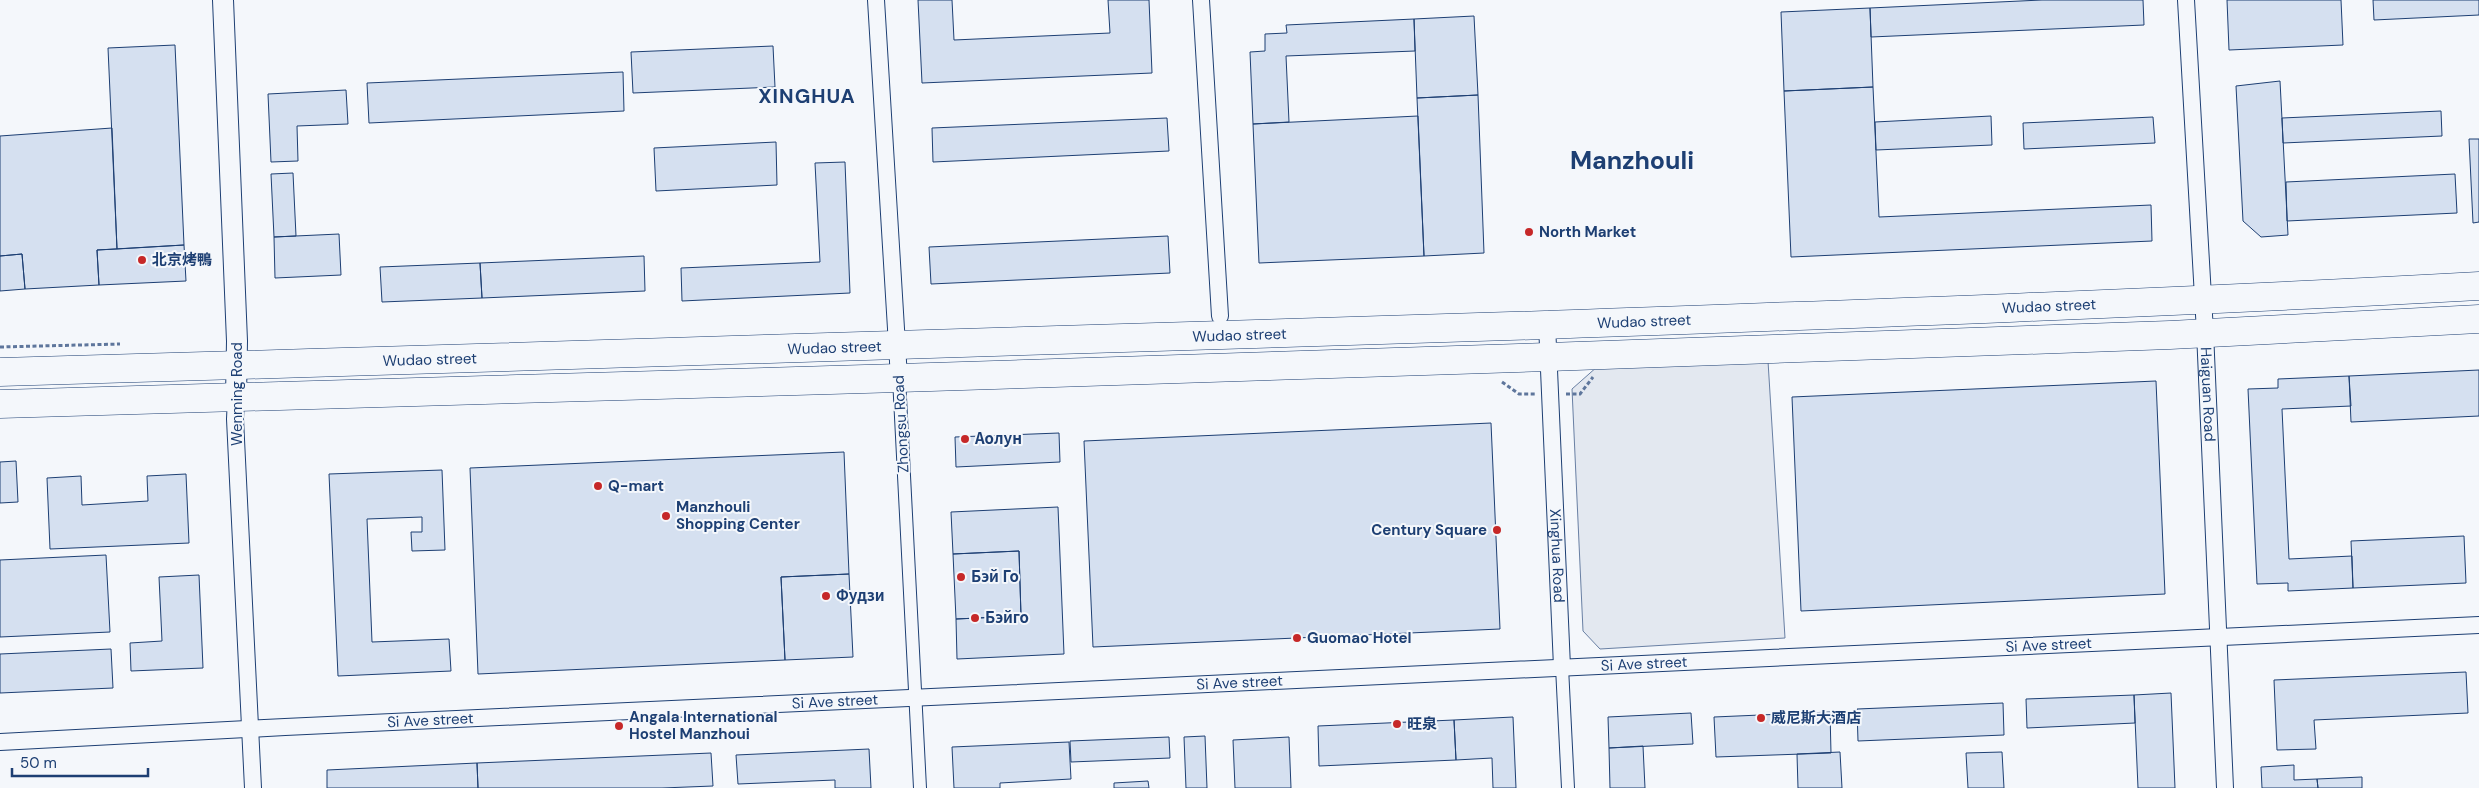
<svg xmlns="http://www.w3.org/2000/svg" width="2479" height="788" font-family="'DM Sans','Noto Sans SC',sans-serif">
	<style>
		.parking { fill: #e3e8f0; stroke: #687fa3 }
		.building { fill: #d5e0f0; stroke: #1d3f73 }
		.lines { fill: none; stroke-linecap: round; stroke-linejoin: round }
		.pedestrian-casing { stroke: #1d3f73; stroke-width: 14 }
		.minor-casing { stroke: #1d3f73; stroke-width: 18 }
		.tertiary-casing { stroke: #1d3f73; stroke-width: 22 }
		.trunk-casing { stroke: #1d3f73; stroke-width: 29 }
		.path { stroke: #5e769c; stroke-width: 3; stroke-dasharray: 4 2.5; stroke-linecap: butt }
		.pedestrian { stroke: #f4f7fb; stroke-width: 12 }
		.minor { stroke: #f4f7fb; stroke-width: 16 }
		.tertiary { stroke: #f4f7fb; stroke-width: 20 }
		.trunk { stroke: #f4f7fb; stroke-width: 28 }
		.poi-dot { fill: #c62828; stroke: #f4f7fb; stroke-width: 2 }
		.labels { text-anchor: middle; stroke-width: 4; stroke-linejoin: round; paint-order: stroke }
		.poi-label { font-size: 15px; font-weight: bold; fill: #1d3f73; stroke: #f4f7fb; text-anchor: start }
		.street-label { font-size: 15px; fill: #1d3f73; stroke: #f4f7fb }
		.district-label { font-size: 20px; font-weight: bold; letter-spacing: 1px; fill: #1d3f73; stroke: #f4f7fb }
		.town-label { font-size: 25px; font-weight: bold; fill: #1d3f73; stroke: #f4f7fb }
	</style>
	<rect width="100%" height="100%" fill="#f4f7fb"/>
	<path class="parking" d="M1768,361L1785,638L1600,649L1583,631L1572,389L1598,366Z"/>
	<path class="building" d="M918,0H952L954,40L1110,33L1108,0H1149L1152,73L922,83Z
		M2042,0H2143L2144,25L1871,37L1870,8Z
		M2227,0H2341L2343,45L2229,50Z
		M2373,0H2479V15L2374,20Z
		M1870,8L1873,87L1784,91L1781,12Z
		M1474,16L1478,95L1417,98L1414,19Z
		M1414,19L1415,51L1286,56L1289,122L1253,124L1250,52L1265,51V34L1287,33L1286,25Z
		M175,45L184,245L117,249L108,48Z
		M773,46L775,87L633,93L631,52Z
		M623,72L624,111L369,123L367,83Z
		M2280,81L2288,235L2261,237L2243,221L2236,86Z
		M1873,87L1879,217L2151,205L2152,241L1791,257L1784,91Z
		M346,90L348,124L297,126L298,161L271,162L268,94Z
		M1478,95L1484,253L1424,256L1417,98Z
		M2441,111L2442,136L2283,143L2282,118Z
		M1418,116L1424,256L1259,263L1253,124Z
		M1991,116L1992,145L1876,150L1875,122Z
		M2153,117L2155,143L2024,149L2023,123Z
		M1167,118L1169,151L933,162L932,128Z
		M112,128L117,249L97,250L99,285L25,289L22,254L0,256V136Z
		M2469,139H2479V222L2473,223Z
		M776,142L777,185L656,191L654,148Z
		M845,162L850,293L682,301L681,268L820,262L815,163Z
		M293,173L296,236L274,237L271,174Z
		M2455,174L2457,213L2287,221L2286,182Z
		M339,234L341,275L275,278L274,237Z
		M1168,236L1170,273L931,284L929,247Z
		M184,245L186,281L99,285L97,250Z
		M22,254L25,289L0,291V256Z
		M644,256L645,291L482,298L480,263Z
		M480,263L482,298L382,302L380,267Z
		M2479,370V416L2351,422L2349,376Z
		M2349,376L2351,406L2282,409L2289,559L2352,556L2353,588L2288,591V583L2257,584L2248,389L2278,388V379Z
		M2156,381L2165,594L1801,611L1792,397Z
		M1491,423L1500,629L1093,647L1084,441Z
		M1059,433L1060,462L956,467L955,437Z
		M844,452L849,574L781,577L785,660L478,674L470,468Z
		M16,461L18,502L0,503V462Z
		M442,470L445,550L412,551L411,532H422V517L367,519L372,642L449,639L451,671L338,676L329,474Z
		M186,474L189,543L50,549L47,478L81,476L82,505L148,501L147,476Z
		M1058,507L1064,654L957,659L956,619L1021,616L1019,551L953,554L951,512Z
		M2464,536L2466,583L2353,588L2351,541Z
		M1019,551L1021,616L956,619L953,554Z
		M106,555L110,632L0,637V560Z
		M849,574L853,657L785,660L781,577Z
		M199,575L203,668L131,671L130,643L162,641L159,577Z
		M111,649L113,688L0,693V654Z
		M2466,672L2468,713L2314,720L2316,749L2277,750L2274,680Z
		M2171,693L2175,788H2138L2134,695Z
		M2134,695L2135,723L2027,728L2026,699Z
		M2003,703L2004,735L1858,741L1857,709Z
		M1830,712L1831,753L1716,757L1714,717Z
		M1691,713L1693,744L1609,748L1608,717Z
		M1513,717L1516,788H1493L1492,758L1456,760L1454,720Z
		M1454,720L1456,760L1319,766L1318,726Z
		M1205,736L1207,788H1186L1184,737Z
		M1169,737L1170,758L1071,762L1070,741Z
		M1289,737L1291,788H1235L1233,740Z
		M1069,742L1071,779L1000,783V788H954L952,747Z
		M1643,746L1645,788H1610L1609,748Z
		M869,749L871,788H835V780L738,784L736,755Z
		M1840,752L1842,788H1798L1797,754Z
		M2002,752L2004,788H1968L1966,753Z
		M711,753L713,786L662,788H478L477,763Z
		M477,763L478,788H327V770Z
		M2294,765V780L2317,779L2318,788H2262L2261,767Z
		M2362,777V788H2318L2317,779Z
		M1148,781L1149,788H1114V783Z"/>
	<g class="lines">
		<g class="pedestrian-casing">
			<path id="pedestrian" d="M899,378L920,788
				M1562,667L1568,788"/>
		</g>
		<g class="minor-casing">
			<g id="minor">
				<path d="M876,0L899,378"/>
				<path d="M1201,0L1220,316"/>
				<path id="s1" d="M2186,0L2205,332L2225,788"/>
				<path id="s2" d="M1547,324L1562,667"/>
				<path d="M236,397L235,419L253,788"/>
				<path id="s3" d="M0,742L285,727L2479,625"/>
			</g>
		</g>
		<g class="tertiary-casing">
			<path id="tertiary" d="M223,0L237,341L236,397"/>
		</g>
		<g class="trunk-casing">
			<g id="trunk">
				<path id="s4" d="M0,372C515,357 1030,343 1545,325C1856,314 2168,303 2479,286"/>
				<path d="M0,404L899,378L1548,357L2170,335L2479,319"/>
			</g>
		</g>
		<path class="path" d="M0,347L120,344
			M1502,382L1519,394H1535
			M1566,394H1580L1593,377"/>
		<use href="#pedestrian" class="pedestrian"/>
		<use href="#minor" class="minor"/>
		<use href="#tertiary" class="tertiary"/>
		<use href="#trunk" class="trunk"/>
	</g>
	<g class="poi-dot">
		<circle cx="1529" cy="232" r="5"/>
		<circle cx="142" cy="260" r="5"/>
		<circle cx="965" cy="439" r="5"/>
		<circle cx="598" cy="486" r="5"/>
		<circle cx="666" cy="516" r="5"/>
		<circle cx="1497" cy="530" r="5"/>
		<circle cx="961" cy="577" r="5"/>
		<circle cx="826" cy="596" r="5"/>
		<circle cx="975" cy="618" r="5"/>
		<circle cx="1297" cy="638" r="5"/>
		<circle cx="1761" cy="718" r="5"/>
		<circle cx="1397" cy="724" r="5"/>
		<circle cx="619" cy="726" r="5"/>
	</g>
	<g class="labels">
		<g class="poi-label">
			<text x="1539" y="237">North Market</text>
			<text x="152" y="265">北京烤鴨</text>
			<text x="975" y="444">Аолун</text>
			<text x="608" y="491">Q-mart</text>
			<text x="676" y="512">Manzhouli<tspan x="676" dy="17">Shopping Center</tspan></text>
			<text x="1487" y="535" text-anchor="end">Century Square</text>
			<text x="971" y="582">Бэй Го</text>
			<text x="836" y="601">Фудзи</text>
			<text x="985" y="623">Бэйго</text>
			<text x="1307" y="643">Guomao Hotel</text>
			<text x="629" y="722">Angala International<tspan x="629" dy="17">Hostel Manzhoui</tspan></text>
			<text x="1771" y="723">威尼斯大酒店</text>
			<text x="1407" y="729">旺泉</text>
		</g>
		<g class="street-label">
			<text dy="5" stroke="none"><textPath href="#s4" startOffset="2050">Wudao street</textPath></text>
			<text dy="5" stroke="none"><textPath href="#s4" startOffset="1645">Wudao street</textPath></text>
			<text dy="5" stroke="none"><textPath href="#s4" startOffset="1240">Wudao street</textPath></text>
			<text dy="5" stroke="none"><textPath href="#s4" startOffset="835">Wudao street</textPath></text>
			<text dy="5" stroke="none"><textPath href="#s4" startOffset="430">Wudao street</textPath></text>
			<text transform="translate(237 394) rotate(-90)" y="5">Wenming Road</text>
			<text dy="5" stroke="none"><textPath href="#s1" startOffset="395">Haiguan Road</textPath></text>
			<text transform="translate(901 424) rotate(-93)" y="5">Zhongsu Road</text>
			<text dy="5" stroke="none"><textPath href="#s2" startOffset="232">Xinghua Road</textPath></text>
			<text dy="5" stroke="none"><textPath href="#s3" startOffset="2051">Si Ave street</textPath></text>
			<text dy="5" stroke="none"><textPath href="#s3" startOffset="1646">Si Ave street</textPath></text>
			<text dy="5" stroke="none"><textPath href="#s3" startOffset="1241">Si Ave street</textPath></text>
			<text dy="5" stroke="none"><textPath href="#s3" startOffset="836">Si Ave street</textPath></text>
			<text dy="5" stroke="none"><textPath href="#s3" startOffset="431">Si Ave street</textPath></text>
		</g>
		<g class="district-label">
			<text x="807" y="103">XINGHUA</text>
		</g>
		<g class="town-label">
			<text x="1632" y="169">Manzhouli</text>
		</g>
	</g>
	<path d="M12 768v8h136v-8" fill="none" stroke="#1d3f73" stroke-width="2.5"/>
	<text x="20" y="768" font-size="15" fill="#1d3f73" stroke="#f4f7fb" stroke-width="4" paint-order="stroke">50 m</text>
</svg>
